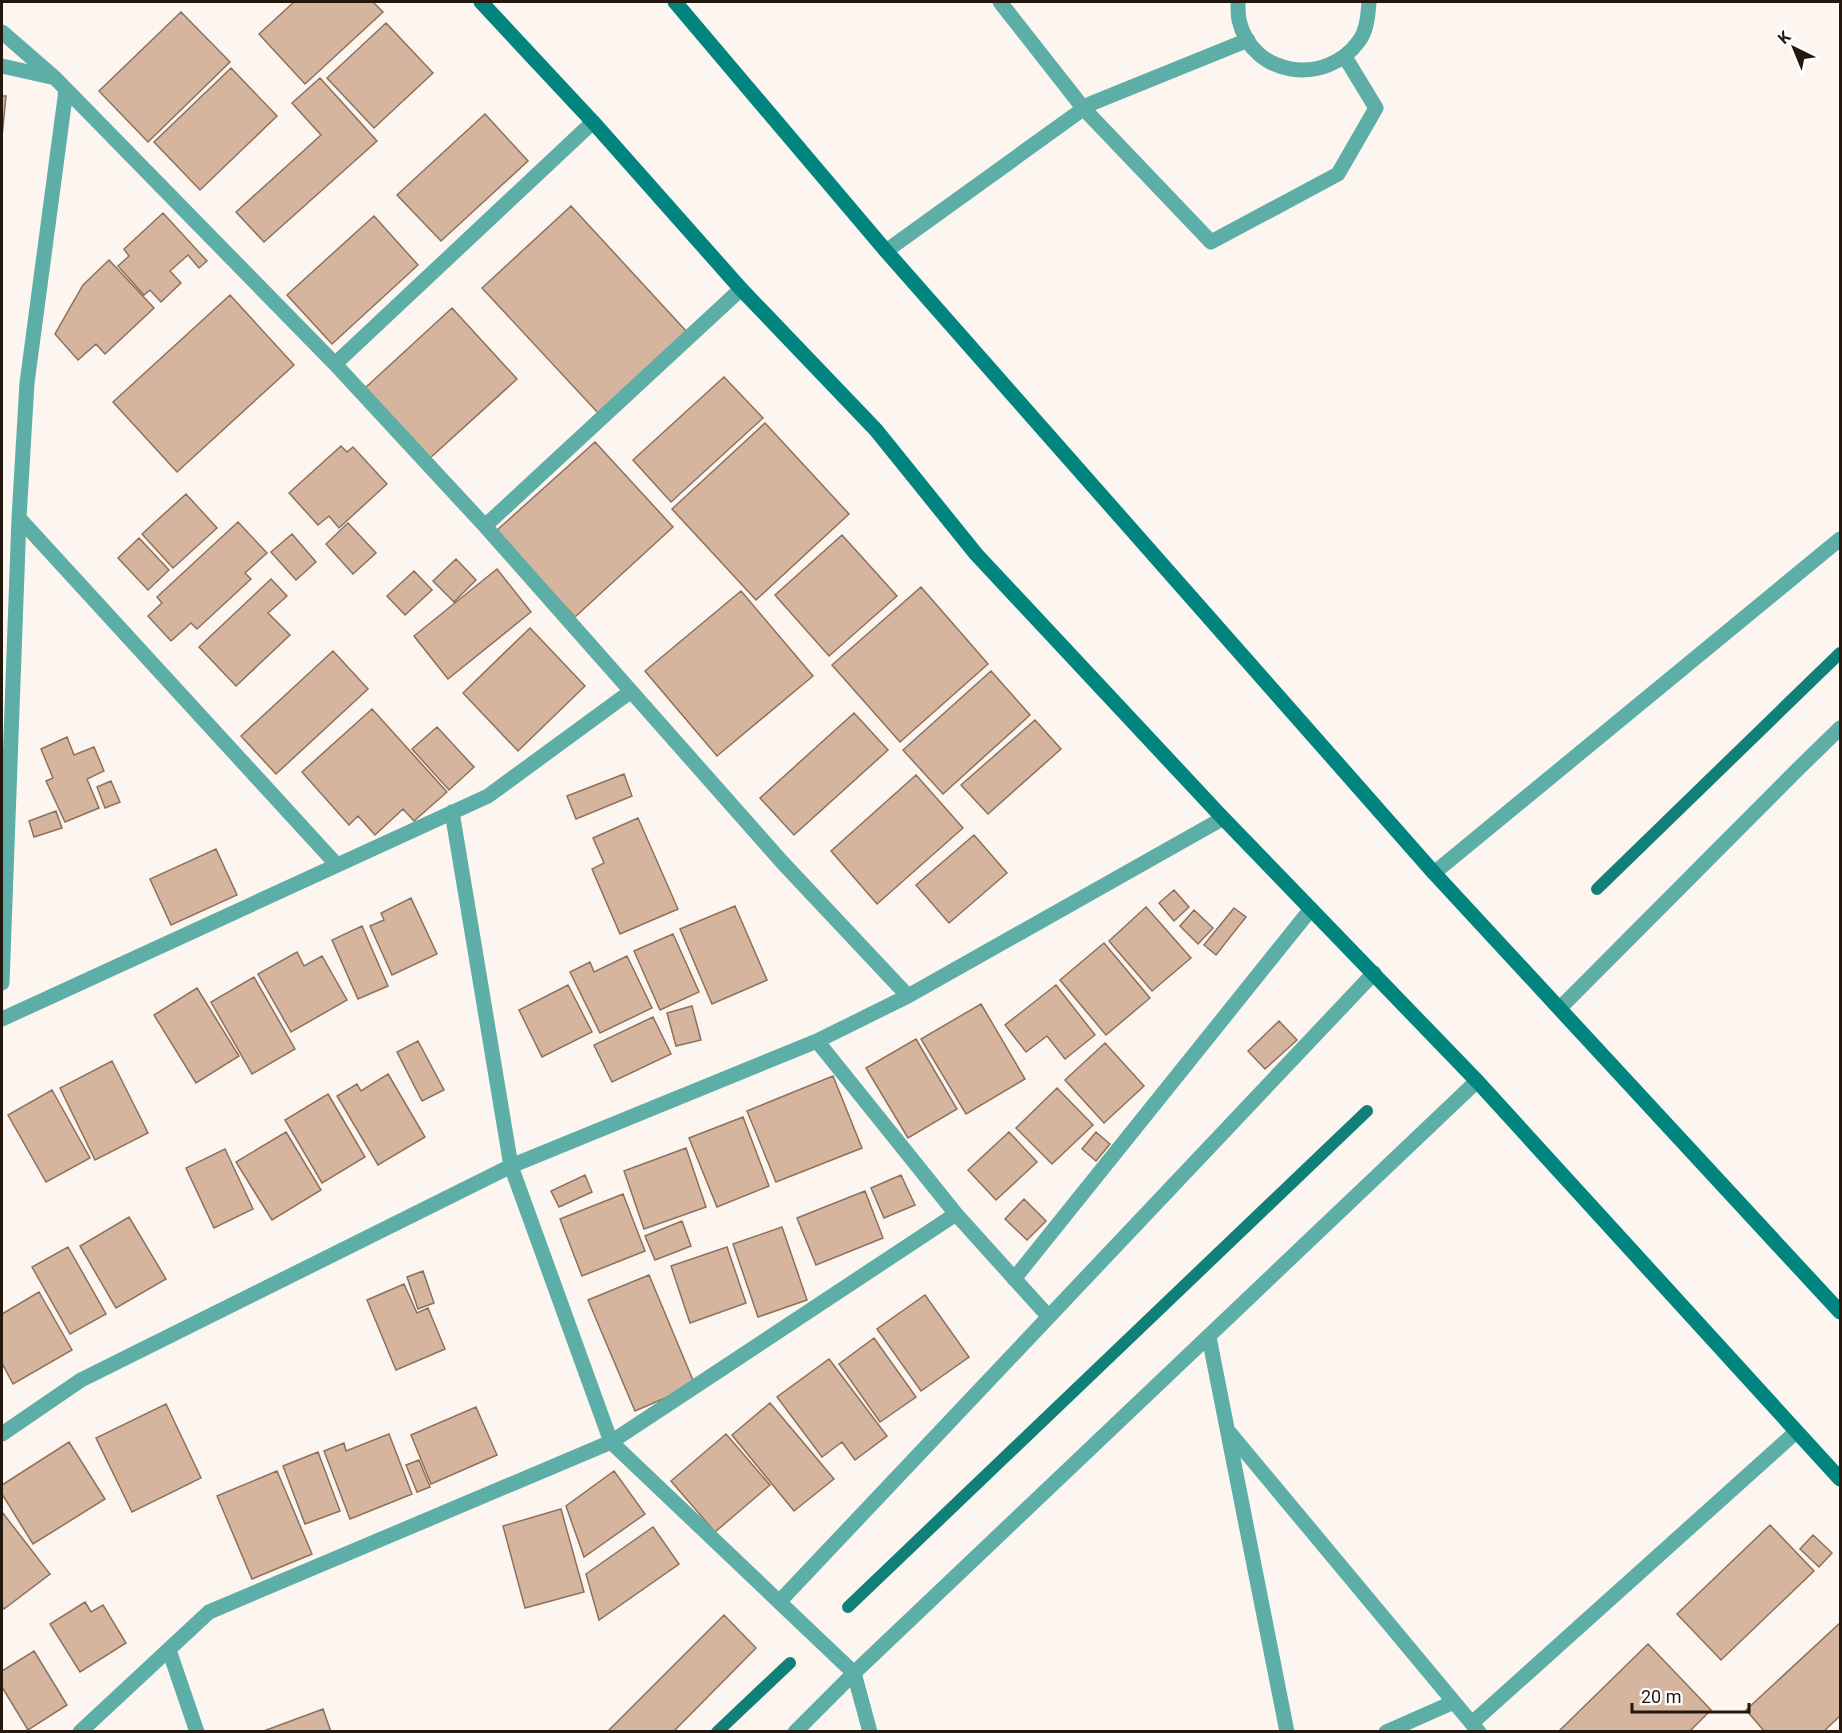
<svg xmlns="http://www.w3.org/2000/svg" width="1842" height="1733" font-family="Roboto,sans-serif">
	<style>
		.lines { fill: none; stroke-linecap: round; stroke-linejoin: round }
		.stream { stroke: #108078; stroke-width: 12 }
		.building { fill: #d5b59e; stroke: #8e715b; stroke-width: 1.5 }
		.service { stroke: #5eaea8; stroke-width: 15 }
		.minor { stroke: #5eaea8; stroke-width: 15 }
		.tertiary { stroke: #5eaea8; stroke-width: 15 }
		.secondary { stroke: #03857f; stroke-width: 15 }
	</style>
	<rect width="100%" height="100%" fill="#fcf5f0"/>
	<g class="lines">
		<path class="stream" d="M1597,889L1840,653
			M848,1607L1367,1111
			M717,1732L790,1663"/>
	</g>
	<path class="building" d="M294,2H373L383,12L305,84L259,34Z
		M181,12L230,62L148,142L99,91Z
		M386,23L433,73L374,128L327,78Z
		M231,68L277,116L200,190L154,142Z
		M320,78L377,141L264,242L236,212L321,135L292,103Z
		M2,96H6L2,137Z
		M485,114L528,161L441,241L397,195Z
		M571,206L687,332L599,414L482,288Z
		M163,213L207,261L199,268L188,255L170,271L181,283L161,302L150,290L144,295L118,266L129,256L124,249Z
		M374,216L418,265L332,344L287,295Z
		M109,260L154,308L105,354L96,344L78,360L55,334L83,285Z
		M230,295L294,365L177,472L113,402Z
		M452,308L517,379L429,459L365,388Z
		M724,377L763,418L671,502L633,460Z
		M765,423L849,514L756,600L672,509Z
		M595,442L673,527L575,617L496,531Z
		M341,446L347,452L353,447L387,484L339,528L329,516L318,525L289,493Z
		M186,494L217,528L173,568L142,534Z
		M238,522L267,553L245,573L251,579L197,629L191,623L171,641L148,616L162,603L157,597Z
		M348,523L376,553L353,574L326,544Z
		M292,534L316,562L296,580L271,552Z
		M842,535L897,596L829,656L775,595Z
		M139,538L169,570L148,590L118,558Z
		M456,559L476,580L454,602L433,581Z
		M497,569L531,612L448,679L414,636Z
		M414,571L432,590L405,615L387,596Z
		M271,579L287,596L268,613L290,635L236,686L199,647Z
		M921,587L988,664L900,742L832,665Z
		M741,591L813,676L717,756L645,671Z
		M530,628L585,686L518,751L463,693Z
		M333,651L368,689L276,774L241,736Z
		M991,671L1030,715L943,794L903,750Z
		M372,709L447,792L414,821L403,809L375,835L358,816L349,825L302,772Z
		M854,713L888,750L794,835L760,798Z
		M1035,720L1061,749L988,814L961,785Z
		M437,727L474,767L449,790L412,749Z
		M67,737L74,755L94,747L104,771L87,779L99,808L65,822L46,781L53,778L41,749Z
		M624,774L632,796L576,819L567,796Z
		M916,775L963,828L877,904L831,851Z
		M111,781L120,802L105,808L97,787Z
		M56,811L62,828L34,837L29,821Z
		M638,818L678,909L620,934L592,869L604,863L593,838Z
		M974,835L1007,873L949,923L916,885Z
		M216,849L237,895L171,925L150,879Z
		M1174,890L1189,907L1174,921L1159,903Z
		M411,898L437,954L392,975L370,926L384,920L381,913Z
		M735,906L767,980L712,1004L680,929Z
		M1146,907L1191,958L1152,991L1109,941Z
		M1234,908L1246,917L1216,955L1204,945Z
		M1194,910L1213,928L1198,944L1180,926Z
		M362,926L388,986L358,999L332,940Z
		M673,934L699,992L660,1010L634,951Z
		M1104,943L1150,998L1106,1035L1060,980Z
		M297,952L304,966L322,956L347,1000L291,1032L258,974Z
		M627,956L652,1008L600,1033L570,972L590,962L594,972Z
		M254,977L295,1049L252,1074L211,1002Z
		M568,985L592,1032L542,1057L519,1010Z
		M1056,985L1095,1035L1065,1059L1047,1036L1026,1052L1005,1025Z
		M197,988L239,1056L196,1083L154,1015Z
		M981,1004L1025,1079L966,1114L921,1039Z
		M692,1006L701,1040L676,1046L667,1013Z
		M653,1017L671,1054L612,1082L594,1045Z
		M1279,1021L1297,1040L1265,1069L1248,1051Z
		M916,1039L957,1109L908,1138L866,1068Z
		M418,1041L444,1090L422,1101L397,1052Z
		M1105,1043L1144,1086L1104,1123L1065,1080Z
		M112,1061L148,1133L95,1160L60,1088Z
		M388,1074L425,1137L378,1165L337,1096L357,1084L361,1091Z
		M833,1076L862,1148L776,1182L747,1111Z
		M1057,1088L1093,1125L1052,1164L1016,1128Z
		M52,1090L90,1158L46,1182L8,1115Z
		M328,1094L365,1157L322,1183L285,1120Z
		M743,1117L769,1186L717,1207L689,1138Z
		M286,1132L321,1190L272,1220L236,1162Z
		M1009,1132L1037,1162L996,1200L968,1170Z
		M1096,1132L1110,1144L1096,1161L1082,1149Z
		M686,1148L706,1207L644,1229L624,1171Z
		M225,1149L253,1209L214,1228L186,1168Z
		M585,1175L592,1192L559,1207L551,1191Z
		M901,1175L915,1205L884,1218L871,1188Z
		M865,1191L883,1238L816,1265L797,1218Z
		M623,1194L645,1251L582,1276L560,1219Z
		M1024,1199L1046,1221L1027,1240L1005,1219Z
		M129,1217L166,1279L116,1308L80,1246Z
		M682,1221L691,1246L655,1260L645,1236Z
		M782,1227L807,1300L758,1317L733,1244Z
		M68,1247L106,1314L70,1334L32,1267Z
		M727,1247L746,1303L690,1323L671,1266Z
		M423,1271L434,1303L418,1309L407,1277Z
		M649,1275L695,1385L635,1411L588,1300Z
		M404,1284L417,1313L428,1308L445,1349L396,1370L367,1300Z
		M39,1292L72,1350L13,1384L2,1363V1314Z
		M925,1295L969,1357L921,1391L877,1329Z
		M874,1338L916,1397L880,1422L839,1364Z
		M829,1359L887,1436L855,1460L842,1442L822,1457L777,1397Z
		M770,1403L834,1479L794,1511L732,1435Z
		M166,1404L201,1478L132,1512L96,1438Z
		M476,1407L497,1455L431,1484L411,1435Z
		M389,1434L412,1494L350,1519L324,1451L344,1443L346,1451Z
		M726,1434L770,1485L715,1532L671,1481Z
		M69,1442L105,1499L33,1544L2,1494V1485Z
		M318,1452L340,1511L305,1524L283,1466Z
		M419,1460L430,1487L417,1492L406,1465Z
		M277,1471L312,1554L252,1579L217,1496Z
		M614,1471L645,1514L584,1557L566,1506Z
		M561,1509L584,1592L525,1608L503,1526Z
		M2,1512L50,1574L4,1609L2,1606Z
		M1770,1525L1814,1571L1721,1660L1677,1614Z
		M653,1527L679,1564L599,1620L586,1574Z
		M1813,1535L1832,1553L1819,1567L1800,1549Z
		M85,1602L91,1612L103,1605L126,1643L80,1672L50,1624Z
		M724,1615L756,1648L673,1732H607Z
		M1840,1623V1716L1823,1732H1765L1746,1710Z
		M1648,1644L1711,1710L1689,1732H1558Z
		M34,1651L67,1705L28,1730L2,1687V1671Z
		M323,1709L331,1732H261Z"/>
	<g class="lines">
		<path class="service" d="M1000,2L1084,109L1211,242L1338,174L1376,108L1345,57
			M1238,2C1238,7 1238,14 1239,20C1252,77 1326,87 1359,41C1367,30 1368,15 1369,2
			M886,251L1090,104L1248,40"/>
		<path class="minor" d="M2,32L55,78L335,364L485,526L782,862L908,996
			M2,66L51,77
			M335,364L593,122
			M19,518L337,865
			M485,526L741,289
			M452,812L511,1166L611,1442L854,1673L870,1732
			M1434,873L1840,539
			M2,983L19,518L27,383L66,90
			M2,1019L488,796L630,692
			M817,1041L956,1214L1048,1316
			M1014,1279L1311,909
			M1209,1337L1287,1732
			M1229,1432L1479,1732
			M2,1434L81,1380L511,1166L817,1041L908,996L1220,820V815
			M780,1601L1374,973
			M169,1650L197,1732
			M1472,1723L1796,1432
			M80,1732L209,1612L611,1442L956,1214
			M795,1732L854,1673L1477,1081
			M1386,1732L1454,1702"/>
		<path class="tertiary" d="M1560,1008L1795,772L1840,728"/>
		<path class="secondary" d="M481,2L593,122L741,289L876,430L976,554L1220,815L1477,1081L1840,1479
			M675,2L886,251L1434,873L1840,1312"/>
	</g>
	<rect width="1842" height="1733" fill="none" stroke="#23170e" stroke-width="6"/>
	<g transform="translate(1794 48) rotate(317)" stroke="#ffffff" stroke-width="4.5" paint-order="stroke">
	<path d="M0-4.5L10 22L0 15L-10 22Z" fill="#23170e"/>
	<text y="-9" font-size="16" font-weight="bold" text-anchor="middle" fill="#23170e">K</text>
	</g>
	<path d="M1632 1703v9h117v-9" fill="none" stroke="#23170e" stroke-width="3"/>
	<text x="1641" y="1703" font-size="18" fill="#23170e" stroke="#ffffff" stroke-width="4.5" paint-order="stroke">20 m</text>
</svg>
